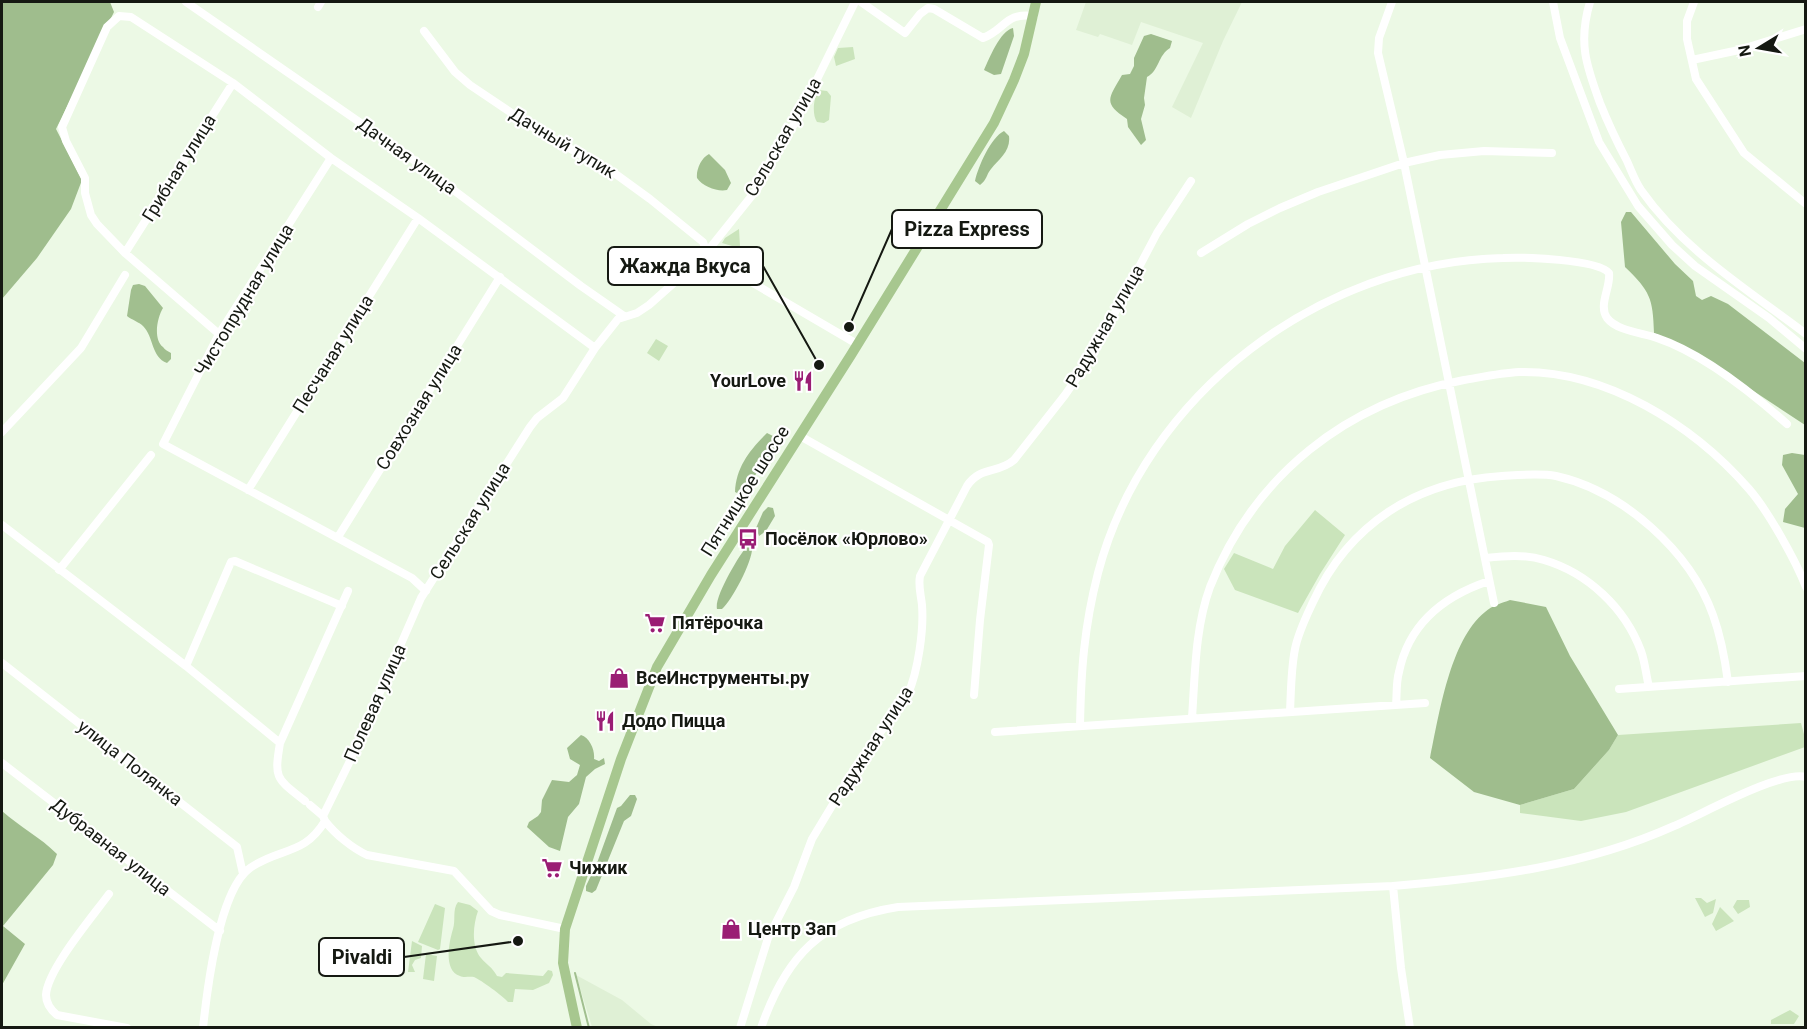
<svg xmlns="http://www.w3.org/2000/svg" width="1807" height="1029" font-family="Roboto,sans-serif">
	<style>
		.built { fill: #dff0d5 }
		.green { fill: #cae4bb }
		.forest { fill: #9fbd8d }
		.water { fill: #a1bf8f }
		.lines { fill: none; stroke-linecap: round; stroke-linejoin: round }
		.stream { stroke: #a1bf8f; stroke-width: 2 }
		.minor { stroke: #fff; stroke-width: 8 }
		.major { stroke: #a7c78f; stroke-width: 10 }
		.labels { text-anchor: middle; stroke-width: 4.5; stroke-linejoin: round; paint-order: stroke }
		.street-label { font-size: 18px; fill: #151912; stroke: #fff }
		.poi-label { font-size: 18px; font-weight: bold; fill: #151912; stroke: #fff; text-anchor: start }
		.leader { fill: none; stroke: #151912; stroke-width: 2 }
		.callout-dot { fill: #151912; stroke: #fff; stroke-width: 2 }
		.callout { fill: #fff; stroke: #151912; stroke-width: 2 }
		.callout-label { font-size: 20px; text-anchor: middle; font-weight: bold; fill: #151912 }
	</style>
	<rect width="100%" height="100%" fill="#ecf9e5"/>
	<path class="built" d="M1086,2H1242L1223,41L1191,118L1172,107L1203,43L1141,22L1132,45L1100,34L1098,37L1076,30Z
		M576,975L622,1000L651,1024L658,1027H592Z"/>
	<path class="green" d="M853,47L855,59L836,66L834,57L838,48Z
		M819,90L827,91L831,96L829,120L824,123L817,122C812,115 813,98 819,90Z
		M739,229L740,246H732L722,243L725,238Z
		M656,339L668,346L659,361L647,353Z
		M1315,510L1345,535L1320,574L1298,613L1235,590L1224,569L1234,553L1273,569L1285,546Z
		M1801,723L1805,738V747L1626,812L1581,821L1520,813V805L1574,789L1609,750L1618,735Z
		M1695,898H1701L1707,903L1716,899L1713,913L1705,917Z
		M1737,900H1749L1750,907L1738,914L1733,907Z
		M458,902L470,905L478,911C473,925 471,946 481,958C486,964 493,968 497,976L502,977L506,973L543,976L548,970L552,971L553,975L549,983L533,990L515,989L513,1002H508C503,996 481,980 474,977C469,976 464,978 460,976C443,971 449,942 453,929C456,920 452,910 458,902Z
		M435,904L445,908L440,949L438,950L418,942Z
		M1720,907L1734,921L1716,931L1712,924Z
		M412,941L422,946L421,958L415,960L412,965L415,972H408Z
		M426,954L437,956L434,981L423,979Z
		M1790,1010L1799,1016L1794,1024H1771V1020Z"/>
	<path class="forest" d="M2,2H110L114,12L56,129L82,180L71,209L37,258L2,299Z
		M1013,28L1014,36L1001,74L994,75L984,70C989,59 1000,31 1013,28Z
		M1151,34L1172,41L1170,48C1158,55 1159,71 1147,77L1144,98L1145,105L1141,119L1146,140L1141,145L1128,127L1127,119C1102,103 1109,98 1122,75L1130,74L1134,66V58L1144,36Z
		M1004,131L1009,136C1011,151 999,159 991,169C986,175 987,180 980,185L975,181C978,167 991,137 1004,131Z
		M1626,212H1631L1675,264L1693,281L1696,296L1702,300L1711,296L1728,304L1805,363V425L1693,351L1654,333C1653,298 1650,291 1625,267L1621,222Z
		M1792,453L1805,455V528L1783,522L1785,509L1798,494L1782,465L1783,455Z
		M768,507L773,508L775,516L766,531L759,536L756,528L763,512Z
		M748,545H752C755,557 732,601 722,609H717C714,597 739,555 748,545Z
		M1510,600L1546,607L1570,656L1618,735L1609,750L1574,789L1520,805L1474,792L1430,758C1439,715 1450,640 1485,612C1491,606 1502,603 1510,600Z
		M581,735C590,738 595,750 594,759L599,761L604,758L605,764L595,769L586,777L579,804L568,817L560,851L549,847L527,827L529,822L538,816L541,812L542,800L552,780L569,782L577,775L580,765L570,759L567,748Z
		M630,795H635L637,799L631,816L624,821L596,890L592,893L586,891V886L597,863L617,808L621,806Z
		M2,811C20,827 40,837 57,854L53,865L3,926L25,944L2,985Z"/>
	<path class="water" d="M709,154L725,170L731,183L727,190C718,192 703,187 697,178C696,170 701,158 709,154Z
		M139,284L145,286L163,308C157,318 153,339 163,347C165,350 168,351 171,353V359L167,363C151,357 154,337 143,326C139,322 132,320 127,316L131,290L133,285Z
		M767,433L773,436L777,445L741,495L735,492C736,467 750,450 767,433Z"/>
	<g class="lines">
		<path class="stream" d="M575,973L589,1028"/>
		<path class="minor" d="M186,2L407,155L581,286L624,316
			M861,2L905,33L920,14L928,8L934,9L983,38C1006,29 1005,12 1034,16
			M1392,2L1379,38L1378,53L1404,163L1494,603
			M1553,2L1560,38L1599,142L1638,206L1672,245L1695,266L1769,318L1806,349
			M1590,2C1578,42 1586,65 1600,103C1608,123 1617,142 1627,161C1631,170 1635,181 1641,190C1683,250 1748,290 1806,334
			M1694,2L1687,21V39L1696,79L1744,153L1806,204
			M318,7L321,2
			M424,31L455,72L470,85L537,130L617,175L650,199L703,242L706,251
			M1692,60L1739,50L1806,29
			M331,158L219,334L163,444L412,578L426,591
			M125,253L233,83
			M1201,253L1248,224L1280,208L1318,192L1404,163L1440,155L1484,151L1552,153
			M702,258L717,263L741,276L857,344
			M219,334L125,253L97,224L91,215L85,193V178L66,141L62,127L107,27L119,16L131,17L233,83L331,158L418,218L595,348
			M2,432L81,348L125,275
			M800,436L988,542L989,545L980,620L974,695
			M248,490L418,218
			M2,525L186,666L280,743C274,779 276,778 305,801
			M338,537L500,277
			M1485,558C1504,556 1525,554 1544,560C1588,573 1625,608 1641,651C1645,662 1646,675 1649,687
			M59,570L151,455
			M2,663L237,847L243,874
			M186,666L231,562L235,561L342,606
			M1619,689L1806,676
			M1396,705C1397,694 1396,682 1399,672C1409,623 1444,596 1489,581
			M1290,712C1291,691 1291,669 1295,649C1298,633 1306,617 1313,602C1349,524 1416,481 1502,476C1519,475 1539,473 1556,476C1623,491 1690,551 1713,615C1721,637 1725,659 1728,682
			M1192,718C1195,675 1195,628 1210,587C1254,475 1347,402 1464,380C1482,377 1501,373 1519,372C1606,370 1693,425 1749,489C1768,511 1795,559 1806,587
			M1080,726C1081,671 1084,627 1098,573C1145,394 1320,262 1503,258C1523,257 1597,259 1609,273C1611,287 1598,305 1607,318C1617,331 1643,333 1657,338C1702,353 1752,393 1787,424
			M995,732L1425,703
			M280,743L348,591
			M2,763L220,931
			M310,805L323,816
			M325,821C335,834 352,848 367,855L454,871L491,911L500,915L565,929
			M1393,886L1401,968L1410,1028
			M109,894C93,916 47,970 46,995C46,1004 51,1010 57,1015L127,1028
			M203,1028C207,990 219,890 250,868C280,847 304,856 325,821L323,816L349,763L421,598L530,427L537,418L563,398L595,348L618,319L637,313L649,305L702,258L758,188L764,173L771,159L797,120L855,2
			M740,1028L768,938L794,887L812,839L856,766L908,694C918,671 924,630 922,605C921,595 918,586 920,576L967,486C980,466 998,474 1014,460L1065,395L1092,356L1157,233L1191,181
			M761,1028C786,956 821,919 898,907L1393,886C1490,878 1585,866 1674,826C1701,815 1780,770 1806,777"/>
		<path class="major" d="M577,1028L563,963L565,929L621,759L657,667L711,575L851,355L994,123L1014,80L1024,54L1036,2"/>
	</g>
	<defs>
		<g id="restaurant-bare" transform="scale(1.62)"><path d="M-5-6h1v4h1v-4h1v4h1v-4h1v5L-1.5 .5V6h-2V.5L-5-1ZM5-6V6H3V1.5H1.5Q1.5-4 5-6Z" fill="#9a1d74" stroke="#fff" stroke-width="2.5" paint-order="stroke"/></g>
		<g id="bus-bare" transform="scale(1.62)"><path d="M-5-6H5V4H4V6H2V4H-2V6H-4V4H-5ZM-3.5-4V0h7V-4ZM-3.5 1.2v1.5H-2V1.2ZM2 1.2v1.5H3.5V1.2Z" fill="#9a1d74" stroke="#fff" stroke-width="2.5" paint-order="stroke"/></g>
		<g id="supermarket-bare" transform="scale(1.62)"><path d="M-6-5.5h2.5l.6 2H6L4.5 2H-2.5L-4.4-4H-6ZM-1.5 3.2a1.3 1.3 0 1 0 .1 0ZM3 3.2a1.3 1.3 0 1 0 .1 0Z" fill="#9a1d74" stroke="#fff" stroke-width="2.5" paint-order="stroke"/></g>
		<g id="shop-bare" transform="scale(1.62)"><path d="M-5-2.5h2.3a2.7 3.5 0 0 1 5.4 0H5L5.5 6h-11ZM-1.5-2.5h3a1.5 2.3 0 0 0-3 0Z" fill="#9a1d74" stroke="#fff" stroke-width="2.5" paint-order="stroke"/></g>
	</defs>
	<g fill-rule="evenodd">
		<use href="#restaurant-bare" x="803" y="381"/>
		<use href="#bus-bare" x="748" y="539"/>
		<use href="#supermarket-bare" x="655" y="623"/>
		<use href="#shop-bare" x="619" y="678"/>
		<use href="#restaurant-bare" x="605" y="721"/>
		<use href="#supermarket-bare" x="552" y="868"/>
		<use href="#shop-bare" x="731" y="929"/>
	</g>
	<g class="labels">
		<g class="street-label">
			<text transform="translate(783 137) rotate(-60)" y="6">Сельская улица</text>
			<text transform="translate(563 143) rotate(31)" y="6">Дачный тупик</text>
			<text transform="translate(407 156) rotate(36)" y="6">Дачная улица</text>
			<text transform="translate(179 168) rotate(-58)" y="6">Грибная улица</text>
			<text transform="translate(244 300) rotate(-59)" y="6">Чистопрудная улица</text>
			<text transform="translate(1105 326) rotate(-60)" y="6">Радужная улица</text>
			<text transform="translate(333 354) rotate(-58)" y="6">Песчаная улица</text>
			<text transform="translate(419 407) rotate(-58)" y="6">Совхозная улица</text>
			<text transform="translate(745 491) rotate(-58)" y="6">Пятницкое шоссе</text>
			<text transform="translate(470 521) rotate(-58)" y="6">Сельская улица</text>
			<text transform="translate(375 703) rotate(-66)" y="6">Полевая улица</text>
			<text transform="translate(871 746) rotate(-57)" y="6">Радужная улица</text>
			<text transform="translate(130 763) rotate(38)" y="6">улица Полянка</text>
			<text transform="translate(111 847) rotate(38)" y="6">Дубравная улица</text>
		</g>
		<g class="poi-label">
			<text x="786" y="387" text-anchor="end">YourLove</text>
			<text x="765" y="545">Посёлок «Юрлово»</text>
			<text x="672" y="629">Пятёрочка</text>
			<text x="636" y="684">ВсеИнструменты.ру</text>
			<text x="622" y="727">Додо Пицца</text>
			<text x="569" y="874">Чижик</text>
			<text x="748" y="935">Центр Зап</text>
		</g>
	</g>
	<path class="leader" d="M849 327L892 229M819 365L763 266M518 941L404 957"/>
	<g class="callout-dot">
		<circle cx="849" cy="327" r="6"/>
		<circle cx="819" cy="365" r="6"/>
		<circle cx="518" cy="941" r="6"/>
	</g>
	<g class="callout">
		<rect x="892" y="210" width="150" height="38" rx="6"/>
		<rect x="608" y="247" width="155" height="38" rx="6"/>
		<rect x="319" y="938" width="85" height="38" rx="6"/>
	</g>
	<g class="callout-label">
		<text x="967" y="236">Pizza Express</text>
		<text x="685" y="273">Жажда Вкуса</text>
		<text x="362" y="964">Pivaldi</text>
	</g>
	<rect width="1807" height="1029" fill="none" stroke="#151912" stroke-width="6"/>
	<g transform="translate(1759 48) rotate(259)" stroke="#ffffff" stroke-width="4.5" paint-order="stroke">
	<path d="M0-4.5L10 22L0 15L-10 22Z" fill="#151912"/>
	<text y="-9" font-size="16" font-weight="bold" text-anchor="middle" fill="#151912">N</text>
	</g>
</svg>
